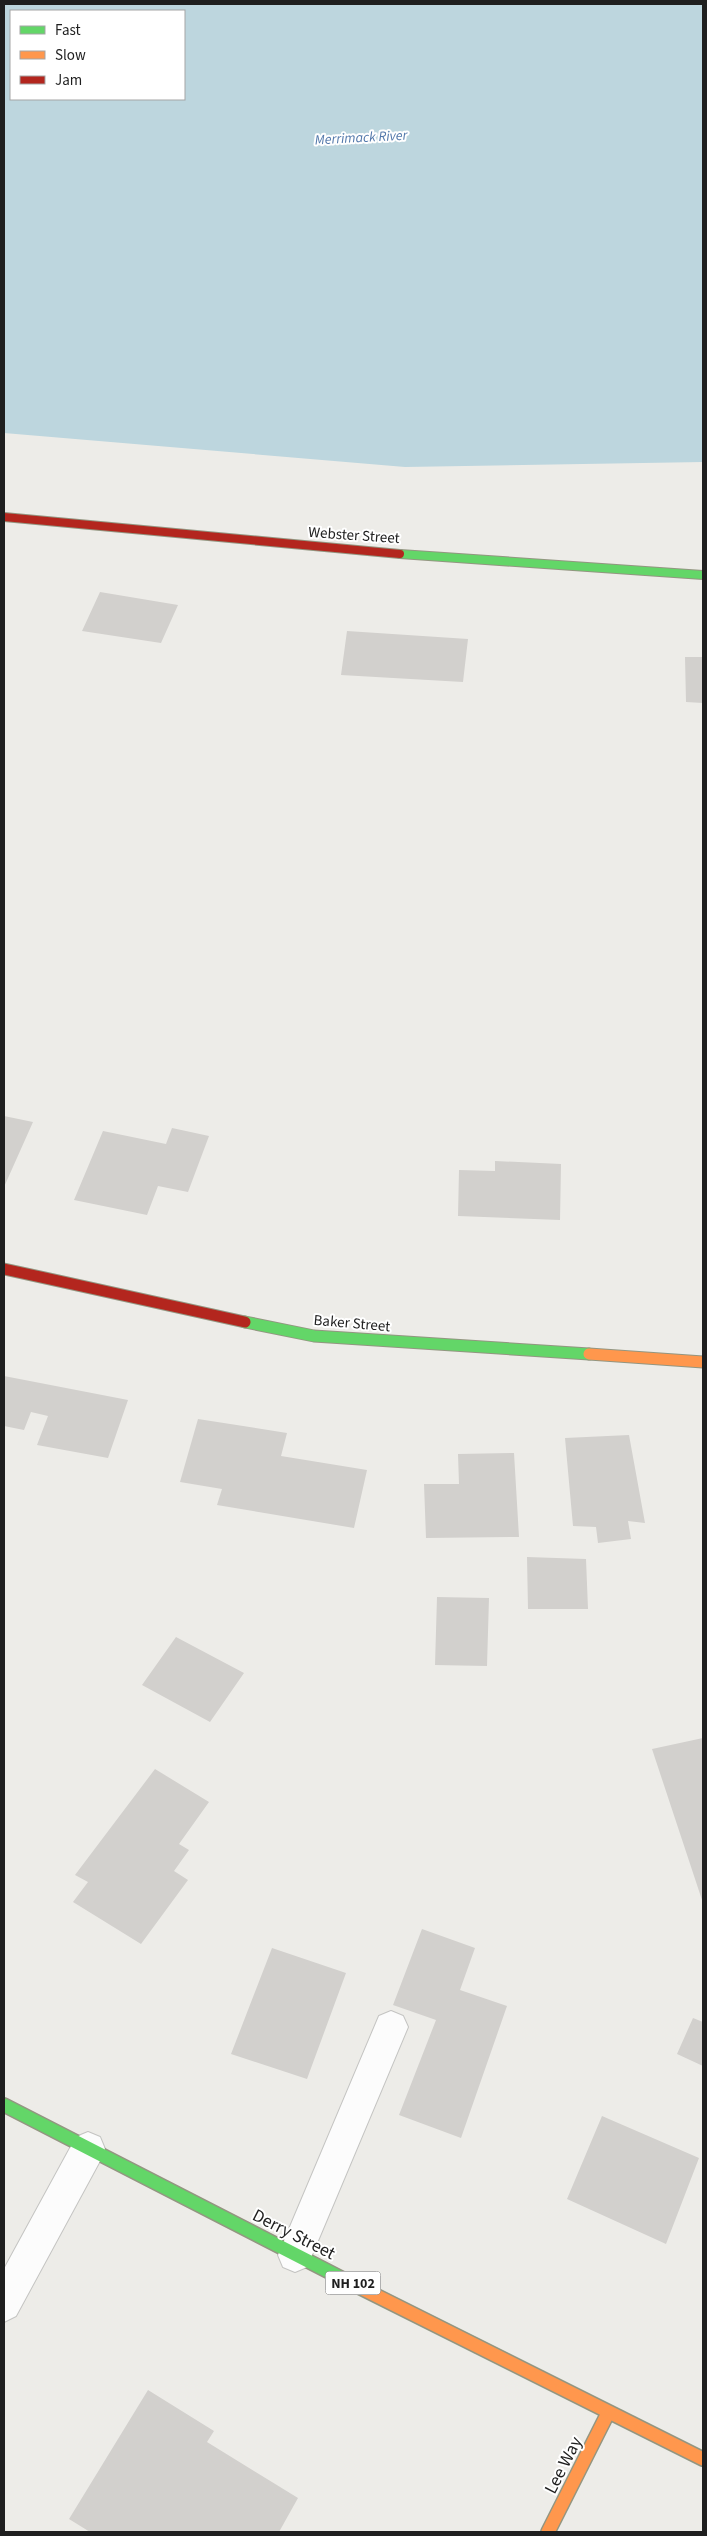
<svg xmlns="http://www.w3.org/2000/svg" width="707" height="2536" font-family="'Source Sans 3',sans-serif">
	<style>
		.water { fill: #bdd6de; fill-rule: evenodd }
		.building { fill: #d2d0cd }
		.lines { fill: none; stroke-linecap: round; stroke-linejoin: round }
		.lane-casing { stroke: #c4c4c2; stroke-width: 2 }
		.fast-far2-casing { stroke: #939681; stroke-width: 10 }
		.fast-far1-casing { stroke: #939681; stroke-width: 13 }
		.fast-casing { stroke: #939681; stroke-width: 16 }
		.slow-far1-casing { stroke: #939681; stroke-width: 13 }
		.slow-casing { stroke: #939681; stroke-width: 16 }
		.jam-far1-casing { stroke: #939681; stroke-width: 10 }
		.jam-casing { stroke: #939681; stroke-width: 13 }
		.lane { fill: #fcfcfc; fill-rule: evenodd }
		.fast-far2 { stroke: #63d668; stroke-width: 8 }
		.fast-far1 { stroke: #63d668; stroke-width: 11 }
		.fast { stroke: #63d668; stroke-width: 13 }
		.slow-far1 { stroke: #ff974d; stroke-width: 11 }
		.slow { stroke: #ff974d; stroke-width: 13 }
		.jam-far1 { stroke: #b3261e; stroke-width: 8 }
		.jam { stroke: #b3261e; stroke-width: 11 }
		.labels { text-anchor: middle; stroke-width: 4; stroke-linejoin: round; paint-order: stroke }
		.far-water-label { font-size: 14px; font-style: italic; fill: #5177aa; stroke: #fff }
		.shield { fill: #fff; stroke: #626262; stroke-width: 1 }
		.shield-label { font-size: 14px; font-weight: bold; fill: #1f1f1f }
		.street-label { font-size: 15px; fill: #1f1f1f; stroke: #fff }
		.near-street-label { font-size: 18px; fill: #1f1f1f; stroke: #fff }
	</style>
	<rect width="100%" height="100%" fill="#edece8"/>
	<path class="water" d="M4,4H703V462L405,467L4,433ZM11,11H184V99H11Z"/>
	<path class="building" d="M100,592L178,605L161,643L82,631Z
		M347,631L468,639L463,682L341,675Z
		M685,657H703V703L686,702Z
		M4,1116L33,1122L4,1187Z
		M172,1128L209,1136L188,1192L158,1186L147,1215L74,1200L103,1131L166,1144Z
		M495,1161L561,1164L560,1220L458,1216L459,1170L495,1171Z
		M4,1376L128,1400L108,1458L37,1445L48,1416L31,1412L24,1430L4,1426Z
		M198,1419L287,1433L281,1456L367,1470L354,1528L217,1505L222,1489L180,1482Z
		M629,1435L645,1523L628,1521L631,1539L598,1543L596,1527L573,1526L565,1438Z
		M514,1453L519,1537L426,1538L424,1484H459L458,1454Z
		M527,1557L586,1559L588,1609H528Z
		M437,1597L489,1598L487,1666L435,1665Z
		M176,1637L244,1673L210,1722L142,1685Z
		M703,1738V1900H702L652,1749Z
		M155,1769L209,1802L179,1844L189,1850L174,1871L188,1880L141,1944L73,1902L88,1882L75,1875Z
		M422,1929L475,1948L460,1990L507,2006L461,2138L399,2115L436,2020L393,2005Z
		M272,1948L346,1973L307,2079L231,2054Z
		M693,2018L703,2022V2066L677,2054Z
		M602,2116L699,2158L666,2244L567,2199Z
		M148,2390L214,2431L207,2442L298,2498L279,2532H90L69,2519Z"/>
	<g class="lines">
		<g class="lane-casing">
			<path id="lane" d="M391,2011L403,2016L408,2027L307,2267L295,2272L283,2267L278,2255L379,2016Z
				M88,2132L100,2137L105,2149L100,2161L16,2316L4,2322V2269L76,2137Z"/>
		</g>
		<g class="fast-far2-casing">
			<path id="fast-far2" d="M400,554L703,575"/>
		</g>
		<g class="fast-far1-casing">
			<path id="fast-far1" d="M245,1322L314,1336L589,1354"/>
		</g>
		<g class="fast-casing">
			<path id="fast" d="M4,2105L347,2281"/>
		</g>
		<g class="slow-far1-casing">
			<path id="slow-far1" d="M589,1354L703,1362"/>
		</g>
		<g class="slow-casing">
			<path id="slow" d="M347,2281L703,2459
				M548,2532L608,2413"/>
		</g>
		<g class="jam-far1-casing">
			<path id="jam-far1" d="M4,517L400,554"/>
		</g>
		<g class="jam-casing">
			<path id="jam" d="M4,1269L245,1322"/>
		</g>
		<use href="#lane" class="lane"/>
		<use href="#fast-far2" class="fast-far2"/>
		<use href="#fast-far1" class="fast-far1"/>
		<use href="#fast" class="fast"/>
		<use href="#slow-far1" class="slow-far1"/>
		<use href="#slow" class="slow"/>
		<use href="#jam-far1" class="jam-far1"/>
		<use href="#jam" class="jam"/>
	</g>
	<g class="labels">
		<g class="far-water-label">
			<text transform="translate(361 137) rotate(-3)" y="5">Merrimack River</text>
		</g>
		<rect class="shield" x="325.5" y="2271.5" width="55" height="23" rx="4"/>
		<g class="shield-label">
			<text x="353" y="2288">NH 102</text>
		</g>
		<g class="street-label">
			<text transform="translate(354 535) rotate(4)" y="5">Webster Street</text>
			<text transform="translate(352 1323) rotate(5)" y="5">Baker Street</text>
		</g>
		<g class="near-street-label">
			<text transform="translate(294 2234) rotate(27)" y="6">Derry Street</text>
			<text transform="translate(563 2465) rotate(-63)" y="6">Lee Way</text>
		</g>
	</g>
	<rect width="707" height="2536" fill="none" stroke="#1f1f1f" stroke-width="10"/>
	<rect x="10" y="10" width="175" height="90" fill="#ffffff" stroke="#a5a5a5"/>
	<rect x="20" y="26" width="25" height="8" fill="#63d668" stroke="#a5a5a5"/>
	<text x="55" y="35" font-size="15" fill="#1f1f1f">Fast</text>
	<rect x="20" y="51" width="25" height="8" fill="#ff974d" stroke="#a5a5a5"/>
	<text x="55" y="60" font-size="15" fill="#1f1f1f">Slow</text>
	<rect x="20" y="76" width="25" height="8" fill="#b3261e" stroke="#a5a5a5"/>
	<text x="55" y="85" font-size="15" fill="#1f1f1f">Jam</text>
</svg>
